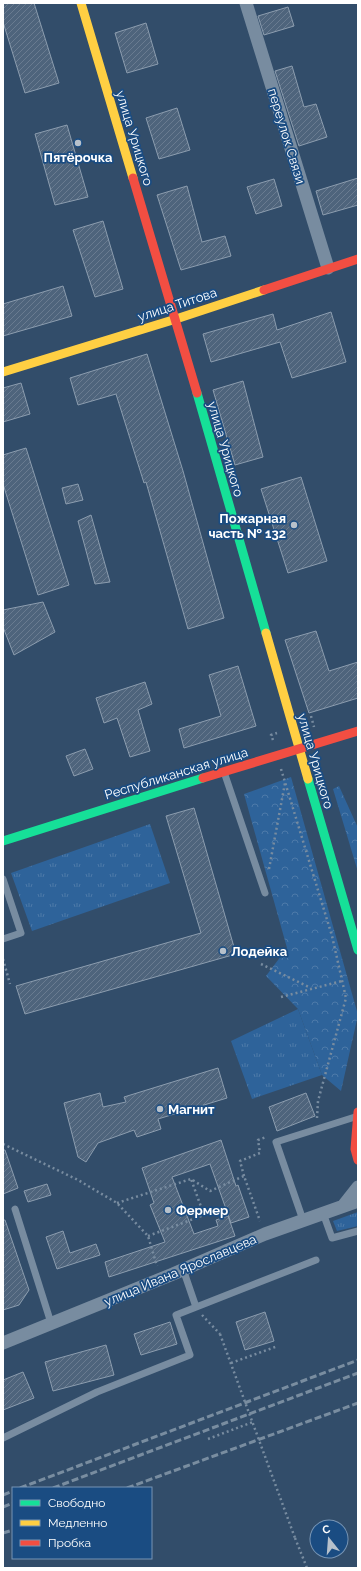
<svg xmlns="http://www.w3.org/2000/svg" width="361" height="1571" font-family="Raleway,sans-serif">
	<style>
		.grass { fill: url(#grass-tufts) }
		.forest { fill: url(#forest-crowns) }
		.building { fill: url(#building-hatch); stroke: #8c9daf }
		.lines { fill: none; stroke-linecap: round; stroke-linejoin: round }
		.path { stroke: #788ca0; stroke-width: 2.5; stroke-dasharray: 2 3; stroke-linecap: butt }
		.lane { stroke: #788ca0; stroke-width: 7 }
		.street { stroke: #788ca0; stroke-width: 13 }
		.fast { stroke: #16e098; stroke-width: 9 }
		.slow { stroke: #ffcf43; stroke-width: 9 }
		.jam { stroke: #f24e42; stroke-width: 9 }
		.rail { stroke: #798da0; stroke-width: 3; stroke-dasharray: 7 3; stroke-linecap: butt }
		.path-bridge { stroke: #788ca0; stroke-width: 2.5; stroke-dasharray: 2 3; stroke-linecap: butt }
		.poi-dot { fill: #b7c1cb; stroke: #1a4c82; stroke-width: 1.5 }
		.labels { text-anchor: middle; stroke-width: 3.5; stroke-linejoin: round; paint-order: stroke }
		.street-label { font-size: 13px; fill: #fff; stroke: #1a4c82 }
		.poi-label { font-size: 13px; font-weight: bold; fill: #fff; stroke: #1a4c82; text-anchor: start }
	</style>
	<defs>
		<pattern id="grass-tufts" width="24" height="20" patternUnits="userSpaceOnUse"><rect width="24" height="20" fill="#2e639a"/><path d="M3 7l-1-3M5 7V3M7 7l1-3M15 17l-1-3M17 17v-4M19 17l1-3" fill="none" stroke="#4d7aa9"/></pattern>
		<pattern id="forest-crowns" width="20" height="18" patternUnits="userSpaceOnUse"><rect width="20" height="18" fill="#2e639a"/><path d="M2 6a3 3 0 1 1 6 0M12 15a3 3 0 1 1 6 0" fill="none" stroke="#4d7aa9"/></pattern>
		<pattern id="building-hatch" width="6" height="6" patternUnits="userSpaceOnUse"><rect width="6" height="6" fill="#4e647c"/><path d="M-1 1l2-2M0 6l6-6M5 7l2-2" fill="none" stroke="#697b90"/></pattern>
	</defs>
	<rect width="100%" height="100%" fill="#324d6a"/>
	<path class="grass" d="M150,824L170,883L32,931L11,873Z
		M298,1009L322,1075L252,1099L231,1041Z
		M358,1212V1226L337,1231L333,1221Z"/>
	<path class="forest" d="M291,777L358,1015L341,1091L322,1075L298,1009L266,976L287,948L244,794Z
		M339,786L358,828V872L333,789Z"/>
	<path class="building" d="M3,3H34L59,83L25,93L3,22Z
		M288,7L294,26L264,35L258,16Z
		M146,23L158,64L127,73L115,33Z
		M292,66L304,107L316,104L327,137L299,146L275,71Z
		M177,108L190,150L159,159L146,118Z
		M67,125L88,197L55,205L35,134Z
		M358,178V205L323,215L316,191Z
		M274,179L282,206L256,214L247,187Z
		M187,186L202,242L225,236L231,256L181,270L157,195Z
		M103,221L123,289L95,297L73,230Z
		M63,286L72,316L3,336V304Z
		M331,312L346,362L292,378L280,342L211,362L203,334L273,314L277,330Z
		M147,354L183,471L224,618L188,629L146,482L144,483L116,394L78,405L70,378Z
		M243,381L263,457L235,465L213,390Z
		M21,383L30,414L3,422V388Z
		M26,448L69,585L38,595L3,484V455Z
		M301,477L327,561L288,573L261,489Z
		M78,484L83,500L66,504L62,488Z
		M91,515L110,582L95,584L78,521Z
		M43,602L55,632L14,655L3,627V610Z
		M316,631L329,671L358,662V698L309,713L285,640Z
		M238,666L256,726L184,748L179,729L221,716L209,675Z
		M145,682L152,704L138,710L150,751L130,757L117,718L104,723L96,698Z
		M85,749L93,769L74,776L66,756Z
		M194,808L236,954L25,1014L16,986L201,933L166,816Z
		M218,1068L227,1098L158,1119L161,1129L137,1137L134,1130L98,1143L86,1162L78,1157L64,1103L100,1093L103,1107L126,1102L124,1097Z
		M306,1093L315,1116L277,1131L269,1107Z
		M221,1140L236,1186L238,1185L249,1217L231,1223L210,1164L172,1177L194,1234L218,1226L216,1220L228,1216L235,1236L109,1277L105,1262L165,1242L150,1205L154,1203L142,1168Z
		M3,1150H5L18,1188L3,1194Z
		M47,1184L51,1195L28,1202L24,1191Z
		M3,1220H5L29,1290L19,1305L3,1310Z
		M63,1231L70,1253L96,1244L100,1255L57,1269L46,1237Z
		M265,1312L274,1341L245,1350L236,1322Z
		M170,1322L177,1344L141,1355L134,1334Z
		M106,1345L114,1375L53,1391L45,1362Z
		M23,1372L34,1398L3,1410V1380Z"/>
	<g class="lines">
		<path class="path" d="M311,716L314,727
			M273,740L271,735L277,733
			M281,769L332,936L346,998L318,1101L317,1118
			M269,869L285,783
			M3,959L10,984
			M261,964L311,988
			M281,997L342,981
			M3,1144L78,1180L117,1203L148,1236L157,1266
			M244,1176L240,1161L260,1153L258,1140L266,1137
			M117,1203L191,1179L210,1191L244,1176L260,1221
			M148,1236L204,1215L191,1179
			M202,1315L220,1334
			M231,1363L278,1346
			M208,1439L253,1422
			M295,1538L307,1568"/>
		<path class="lane" d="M224,772L265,893
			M3,879L21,933L3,939
			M15,1209L51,1323
			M323,1213L332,1238L358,1231
			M303,1220L276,1142L355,1117
			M183,1269L196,1307
			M3,1438L97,1392L190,1355L176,1315L316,1260"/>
		<path class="street" d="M246,3L328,268
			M343,1206L358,1187
			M3,1343L173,1274L265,1234L358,1201"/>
		<path class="fast" d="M197,393L266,633
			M308,779L358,950
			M3,841L203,778"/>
		<path class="slow" d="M81,3L133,178
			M3,372L176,319L264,290
			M266,633L308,779"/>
		<path class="jam" d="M133,178L197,393
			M264,290L358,259
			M203,778L358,731
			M358,1112L355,1149L358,1160"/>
		<path class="rail" d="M20,1488L358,1360
			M53,1488L358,1373
			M127,1488L358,1403
			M3,1495L13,1491
			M3,1507L13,1503
			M3,1533L13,1530"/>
		<path class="path-bridge" d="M220,1334L295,1538"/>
	</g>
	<g class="poi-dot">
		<circle cx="78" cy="143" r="4"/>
		<circle cx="294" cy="525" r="4"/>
		<circle cx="223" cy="951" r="4"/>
		<circle cx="160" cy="1109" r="4"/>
		<circle cx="168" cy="1210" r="4"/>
	</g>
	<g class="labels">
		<g class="street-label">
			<text transform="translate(287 136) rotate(73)" y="5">переулок Связи</text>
			<text transform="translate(135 138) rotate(73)" y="5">улица Урицкого</text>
			<text transform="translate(177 304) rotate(-18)" y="5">улица Титова</text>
			<text transform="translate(226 449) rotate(74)" y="5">улица Урицкого</text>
			<text transform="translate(316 761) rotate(74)" y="5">улица Урицкого</text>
			<text transform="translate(176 773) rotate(-17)" y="5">Республиканская улица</text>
			<text transform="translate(180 1270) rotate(-23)" y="5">улица Ивана Ярославцева</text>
		</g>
		<g class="poi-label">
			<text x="78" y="162" text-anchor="middle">Пятёрочка</text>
			<text x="286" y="523" text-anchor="end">Пожарная<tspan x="286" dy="15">часть № 132</tspan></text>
			<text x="231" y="956">Лодейка</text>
			<text x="168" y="1114">Магнит</text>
			<text x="176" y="1215">Фермер</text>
		</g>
	</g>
	<rect width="361" height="1571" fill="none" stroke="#ffffff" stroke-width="8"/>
	<rect x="12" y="1487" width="140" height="72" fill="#1a4c82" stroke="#7694b4"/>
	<rect x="20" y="1500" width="20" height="6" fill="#16e098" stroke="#7694b4"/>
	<text x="48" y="1507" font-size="12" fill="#ffffff">Свободно</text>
	<rect x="20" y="1520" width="20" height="6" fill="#ffcf43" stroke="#7694b4"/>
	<text x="48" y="1527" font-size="12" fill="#ffffff">Медленно</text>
	<rect x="20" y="1540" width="20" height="6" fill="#f24e42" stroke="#7694b4"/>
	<text x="48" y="1547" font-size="12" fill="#ffffff">Пробка</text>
	<g transform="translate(329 1539) rotate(343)"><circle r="19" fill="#1a4c82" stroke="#7694b4"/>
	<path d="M0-3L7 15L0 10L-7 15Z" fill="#b7c1cb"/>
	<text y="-6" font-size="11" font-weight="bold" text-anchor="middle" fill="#ffffff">С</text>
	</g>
</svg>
